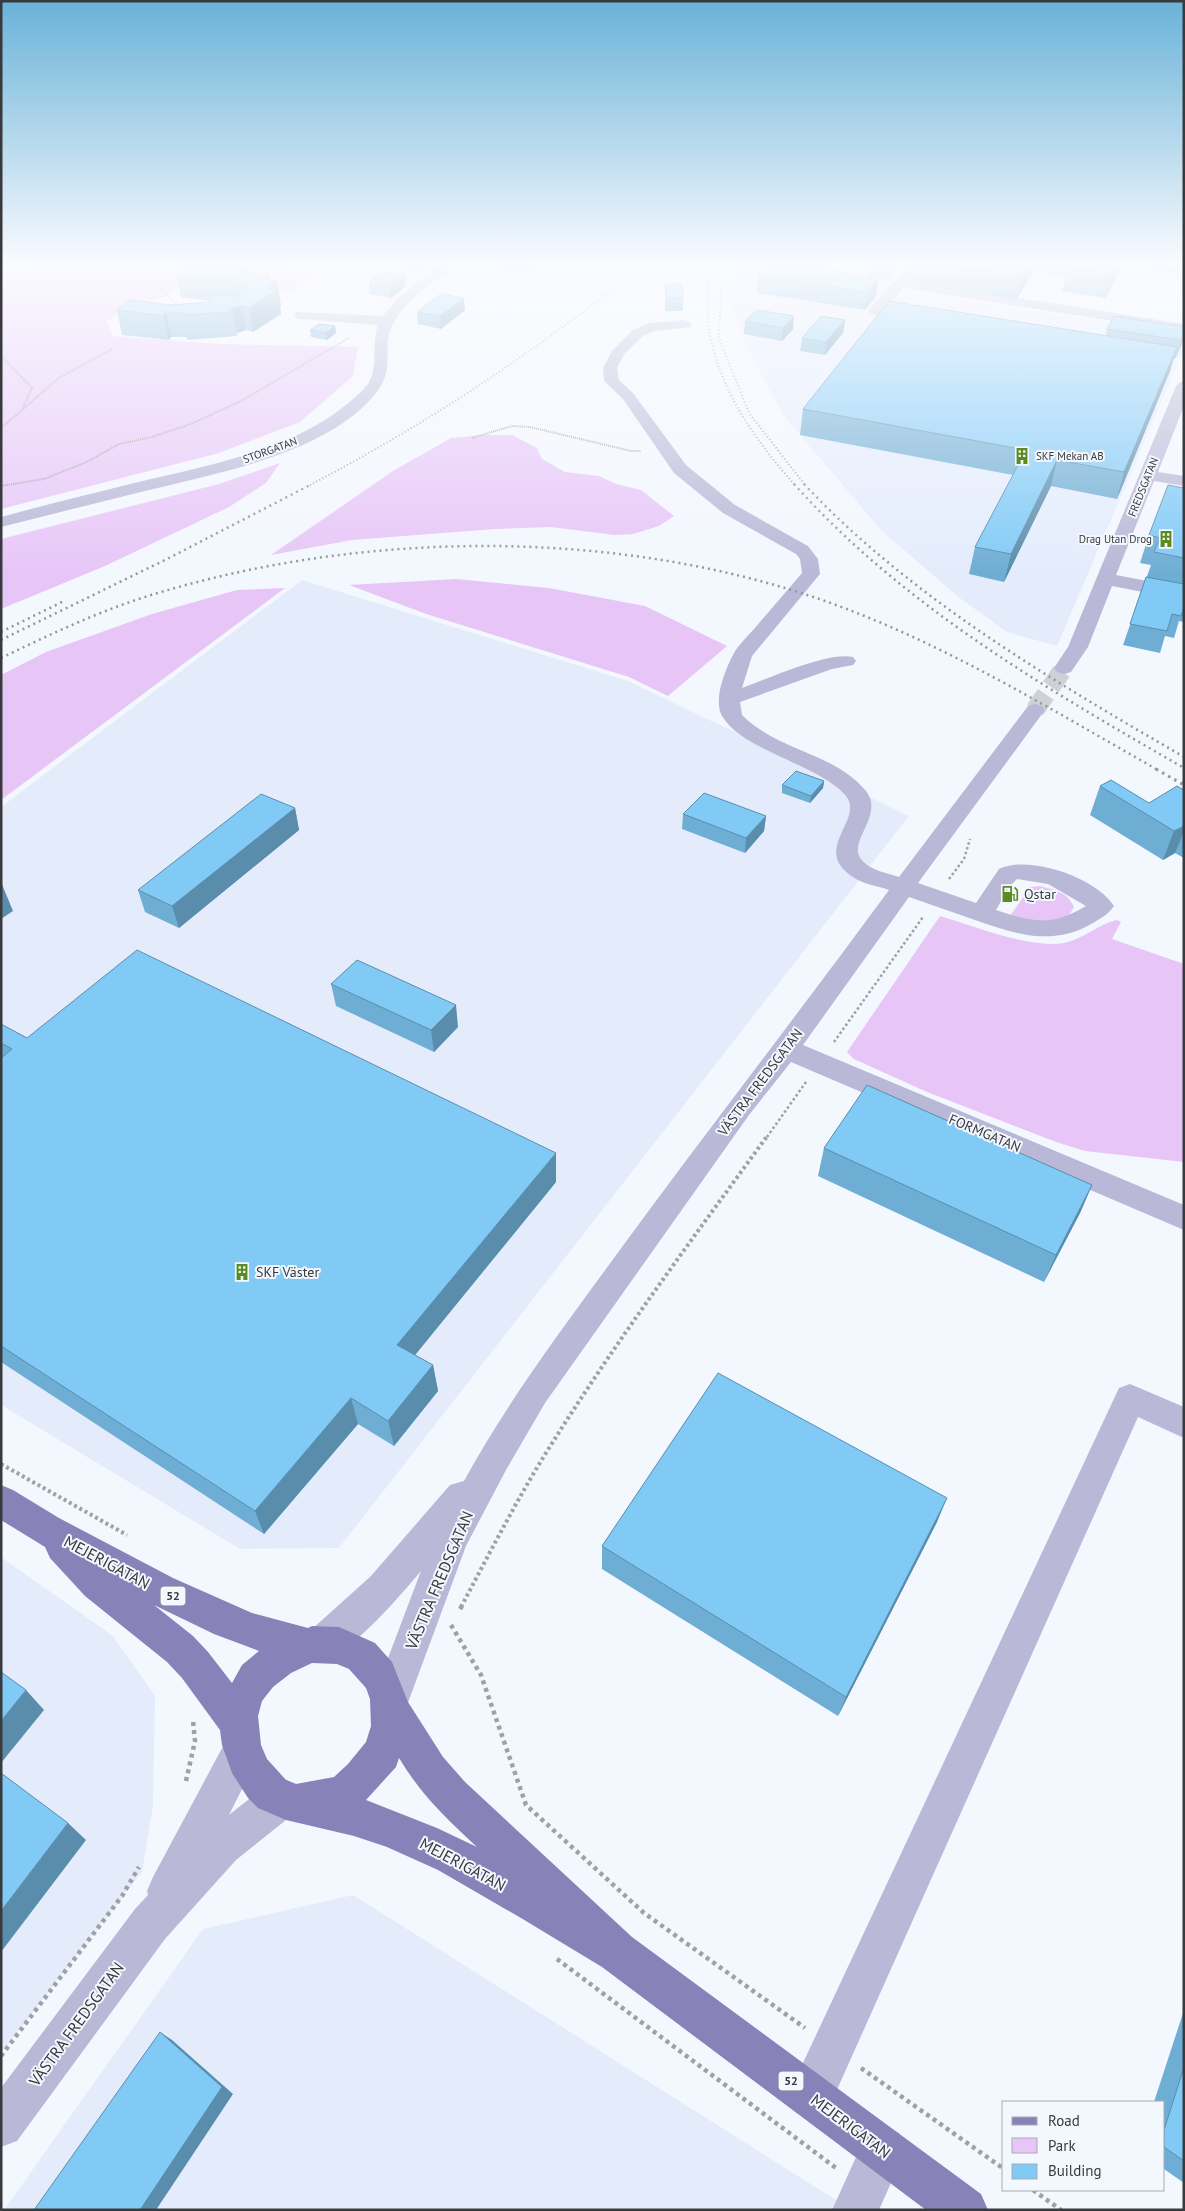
<svg xmlns="http://www.w3.org/2000/svg" width="1185" height="2211" font-family="'PT Sans',sans-serif">
	<style>
		.built { fill: #e4ecfc }
		.green { fill: #e7c6f7 }
		.lines { fill: none; stroke-linecap: round; stroke-linejoin: round }
		.minor-tunnel { stroke: #ced1d7; stroke-width: 19; stroke-dasharray: 19 9; stroke-linecap: butt }
		.path-far3 { stroke: #9ea1a6; stroke-width: 2; stroke-dasharray: 1 1; stroke-linecap: butt }
		.path-far2 { stroke: #9ea1a6; stroke-width: 2.5; stroke-dasharray: 2.5 2.5; stroke-linecap: butt }
		.path-far1 { stroke: #9ea1a6; stroke-width: 4; stroke-dasharray: 3 3; stroke-linecap: butt }
		.path { stroke: #9ea1a6; stroke-width: 4.5; stroke-dasharray: 4 4; stroke-linecap: butt }
		.minor { fill: #bab8d7; fill-rule: evenodd }
		.major { fill: #8882b9; fill-rule: evenodd }
		.rail-far2 { stroke: #93969b; stroke-width: 2; stroke-dasharray: 1 2.5; stroke-linecap: butt }
		.rail-far1 { stroke: #93969b; stroke-width: 2.5; stroke-dasharray: 2 4; stroke-linecap: butt }
		.rail { stroke: #93969b; stroke-width: 3; stroke-dasharray: 2.5 4.5; stroke-linecap: butt }
		.wall { fill: #6faed4 }
		.shaded-wall { fill: #5a8dac }
		.building { fill: #81caf6; stroke: #5a8dac }
		.labels { text-anchor: middle; stroke-width: 4; stroke-linejoin: round; paint-order: stroke }
		.far-street-label { font-size: 11px; fill: #383a3d; stroke: #f3f7fe }
		.far-poi-label { font-size: 11px; fill: #383a3d; stroke: #f3f7fe; text-anchor: start }
		.shield { fill: #f3f7fe; stroke: #707377; stroke-width: 1 }
		.shield-label { font-size: 12px; font-weight: bold; fill: #383a3d }
		.poi-label { font-size: 14px; fill: #383a3d; stroke: #f3f7fe; text-anchor: start }
		.street-label { font-size: 14px; fill: #383a3d; stroke: #f3f7fe }
		.near-street-label { font-size: 16px; fill: #383a3d; stroke: #f3f7fe }
	</style>
	<rect width="100%" height="100%" fill="#f3f7fe"/>
	<path class="built" d="M738,263H787L890,279L884,288L1184,334V349L1057,646L1007,632L961,599L881,530L783,415L748,349L736,320L726,286Z
		M302,580L628,681L909,816L339,1548L240,1549L1,1405V807Z
		M1,1557L113,1636L155,1696L153,1806L142,1872L1,2053Z
		M353,1895L852,2210H4L203,1929Z"/>
	<path class="green" d="M28,263H207L168,296L145,302L106,321L113,336L218,344L358,347L353,376L300,422L219,453L1,509V277Z
		M225,263H245L318,274L291,293L201,278Z
		M483,435H512L537,448L542,459L565,472L599,476L616,484L641,490L674,516L659,526L633,534L614,535L551,527L495,529L352,540L271,555L393,471L451,438Z
		M280,463L266,483L229,507L105,566L1,609V539L219,484Z
		M456,579L549,588L645,606L727,646L668,696L629,677L426,614L349,585Z
		M285,588L1,800V675L46,652L152,614L237,590Z
		M1040,886C1054,890 1068,892 1074,907L1068,917L1057,923L1008,919L1030,887Z
		M940,916C974,926 1030,949 1064,943C1084,939 1098,924 1117,920L1121,922L1112,939L1184,964V1162L1085,1151L1056,1142L927,1092L854,1059L847,1052Z"/>
	<g class="lines">
		<path class="minor-tunnel" d="M1035,710L1064,668"/>
		<path class="path-far3" d="M176,263L161,289L179,306
			M343,263L384,273
			M1,277L29,263
			M1,356L32,388L22,410L1,428
			M22,410L59,378L112,349
			M472,438L512,426L530,427L631,451H641
			M1,486L44,479L89,461L119,444L152,437L191,424L241,401L349,338"/>
		<path class="path-far2" d="M949,879L964,859L970,839
			M834,1042L923,917
			M767,1137L806,1082"/>
		<path class="path-far1" d="M1,1464L127,1535
			M461,1607C487,1558 512,1509 541,1461C610,1349 690,1242 768,1135"/>
		<path class="path" d="M460,1609L462,1606
			M451,1625L481,1675L526,1805L644,1913L805,2028
			M186,1781L195,1741L193,1721
			M557,1959L836,2168
			M1,2056L122,1896L139,1867
			M861,2068L1004,2169
			M1033,2190L1061,2210"/>
		<path class="minor" d="M442,263H458C453,269 446,273 440,277C424,289 406,302 396,319C377,348 401,367 371,399C321,454 218,473 149,490C99,502 50,515 1,527V517C45,505 90,494 134,483C206,466 287,452 346,405C354,398 362,392 368,384C379,366 371,344 378,325L301,319L296,318L294,315L296,312L383,316L400,296Z
			M911,263H925L911,281L1184,324V332L903,288L880,315H870L868,312L870,309L892,283L897,281Z
			M1116,263H1154L1184,267V275L1123,267Z
			M685,320L692,324L690,327L654,331L643,336L625,353L617,368L619,380L633,393L686,465L735,505L808,546L818,559L820,574L752,656L742,688C767,679 829,651 853,657L856,661L853,665L832,669L740,702L742,715C776,750 835,753 866,791C885,815 847,841 861,859C869,870 887,873 899,877L1028,706L1035,704L1042,706L1045,710L1042,714L918,883L976,903L999,869C1029,854 1097,878 1114,906C1109,914 1101,918 1093,923C1053,947 1015,934 975,920C953,912 931,905 909,897L803,1045L1184,1205V1230L791,1062L749,1115L545,1403L506,1470L466,1546L403,1716L390,1722L377,1716L371,1703L421,1571C399,1597 355,1649 324,1661L311,1656L306,1643L311,1630L371,1576L450,1485L464,1481C510,1397 566,1324 622,1247C710,1127 801,1010 889,890C878,886 863,884 853,877C810,849 865,820 846,796C832,779 800,766 781,757C761,747 734,736 722,716C713,700 725,670 733,655C738,645 747,637 755,628C770,610 786,592 802,573L800,559L796,554L723,513L674,473L623,399L604,381L603,368L612,351L633,330L650,323ZM1017,879L1048,884L1086,906C1052,927 1032,922 996,910L1009,887Z
			M1184,381V406L1158,472L1184,476V486L1154,481L1116,575L1184,588V600L1112,586L1088,647L1071,672L1064,674L1057,672L1054,668L1068,647L1176,386L1179,383Z
			M1130,1384L1184,1407V1438L1138,1417L827,2112L811,2118L795,2112L789,2096L795,2080L1119,1388Z
			M242,1732L256,1737L261,1751L229,1815L268,1784L282,1778L296,1784L302,1798L296,1812L236,1860L165,1939L17,2141L1,2147V2088L135,1909L148,1895L147,1891L153,1877L228,1737Z
			M883,2126L899,2133L906,2149L879,2210H832L867,2133Z"/>
		<path class="major" d="M1,1485L13,1490L59,1518L173,1578L252,1613L308,1628L312,1626L339,1627L375,1643L392,1662L408,1702L443,1757L465,1782L632,1937L981,2194L988,2210H926L602,1967L521,1918L438,1870L387,1847L354,1836L286,1820L258,1808L248,1798L232,1773L222,1745L220,1730L182,1678L167,1662L85,1596L50,1558L45,1547L1,1520ZM154,1605L214,1634L259,1651L242,1665L232,1683L208,1652L193,1636ZM312,1663L337,1664L349,1669L366,1688L370,1699L371,1726L366,1742L348,1764L334,1777L296,1784L286,1780L267,1759L261,1745L258,1716L262,1701L273,1687L291,1673ZM399,1758C422,1796 445,1817 477,1847L437,1828L366,1800L396,1767Z"/>
		<path class="rail-far2" d="M713,263C690,347 741,425 795,485
			M722,263L719,338L749,413L805,485
			M310,485C400,438 486,384 568,323C594,305 618,283 642,263"/>
		<path class="rail-far1" d="M794,484C902,605 1045,688 1184,768
			M804,484C911,598 1050,679 1184,757
			M1,632L64,601
			M1,640L169,558L312,484
			M1,658C49,635 97,612 148,596C360,530 614,527 825,601C944,643 1050,709 1158,770"/>
		<path class="rail" d="M1156,769L1184,785"/>
	</g>
	<path class="wall" d="M397,263H431L419,272L401,269V265L397,264Z
		M504,263H538L527,273L504,269Z
		M769,263H817L816,268L868,276L870,264L900,263L888,279L878,278L876,296L865,310L757,293L758,275Z
		M914,263H1122L1120,270L1105,298L1062,291L1066,276L1033,271L1032,275L1016,300L911,283Z
		M1173,263H1184V265L1183,264Z
		M245,272L269,276L270,280L281,305L280,306L281,314L253,332L246,330L237,333V336L187,340V337H171L169,340L122,335L117,310L171,305L211,302V301L181,297L177,274Z
		M369,282L406,286L391,298L370,294Z
		M665,284L683,298V311H665Z
		M465,310L441,329L418,324L417,312Z
		M845,320L843,333L825,355L800,351L802,338Z
		M745,321L793,329L782,341L744,334Z
		M335,326L336,333L327,340L311,337L310,330Z
		M1184,327L1181,346L1175,359H1173L1170,371L1117,499L1051,486L1004,582L969,574L975,547L1013,475L800,435L803,409L1106,335L1107,329Z
		M1184,488V622L1179,621L1174,638L1165,636L1160,653L1123,645L1151,565L1140,563L1149,535Z
		M824,781L823,788L810,803L782,793V785Z
		M1100,786L1149,803L1184,790V858L1175,853L1163,860L1090,815Z
		M295,808L299,830L179,928L145,912L138,890Z
		M683,814L766,816L764,831L745,853L682,829Z
		M331,984L458,1027L434,1052L336,1006Z
		M1,1024L27,1038L556,1182L415,1355L433,1365L438,1391L394,1446L358,1424L264,1534L1,1362Z
		M824,1148L1092,1185L1080,1213L1044,1282L818,1176Z
		M937,1522L838,1716L602,1569V1546Z
		M1184,2010V2183L1164,2169V2102H1154Z"/>
	<path class="shaded-wall" d="M419,263H431L419,272Z
		M526,263H538L527,273Z
		M807,263H817L816,268L804,266Z
		M893,263H900L888,279L890,267Z
		M1030,263H1035L1032,275L1016,300L1021,276Z
		M1117,263H1122L1120,270L1105,298L1111,274Z
		M245,267L248,288L247,284L238,271Z
		M405,274L406,286L391,298L390,285Z
		M269,276L271,286L277,282L281,305L280,306L281,314L253,332L249,308L264,279Z
		M878,278L876,296L865,310L867,292Z
		M464,298L465,310L441,329L440,316Z
		M242,306L246,330L237,333L233,312L231,309Z
		M166,313L171,337L169,340L163,316Z
		M794,316L793,329L782,341L783,328Z
		M845,320L843,333L825,355L826,342Z
		M335,326L336,333L327,340L326,333Z
		M1184,333L1181,346L1175,359L1181,340Z
		M1177,347L1170,371L1117,499L1124,472Z
		M1057,460L1051,486L1004,582L1011,554Z
		M824,781L823,788L810,803L811,796Z
		M295,808L299,830L179,928L172,906Z
		M766,816L764,831L745,853L746,838Z
		M1184,826V831L1175,853L1163,860L1174,831Z
		M1,882L13,911L1,919Z
		M456,1005L458,1027L434,1052L431,1030Z
		M556,1153V1182L402,1371L397,1345Z
		M1092,1185L1080,1213L1044,1282L1056,1255Z
		M433,1365L438,1391L394,1446L388,1421Z
		M351,1398L358,1424L264,1534L255,1511Z
		M947,1498L937,1522L838,1716L846,1697Z
		M26,1690L44,1710L1,1763V1721Z
		M68,1823L86,1840L1,1952V1911Z
		M160,2032L172,2040L233,2094L156,2210H140Z"/>
	<path class="building" d="M195,263H223L245,267L238,271L269,276L264,279L277,282L268,288L277,290L249,308L242,306L231,309L233,312L182,315V313H166L163,316L117,310L131,300L171,305L211,302V297L224,295L236,297L250,288L242,287L247,284L177,274Z
		M769,263H807L804,266L878,278L867,292L758,275Z
		M871,263H893L890,267L870,264Z
		M937,263H1030L1021,276Z
		M1070,263H1117L1111,274L1068,268Z
		M384,271L405,274L390,285L369,282Z
		M665,284H682L683,298H666Z
		M441,294L464,298L440,316L417,312Z
		M889,301L1177,347L1124,472L1057,460L1011,554L975,547L1026,450L803,409Z
		M757,310L794,316L783,328L745,321Z
		M821,316L845,320L826,342L802,338Z
		M1114,316L1184,327V333L1181,340L1107,329Z
		M319,324L335,326L326,333L310,330Z
		M1168,485L1184,488V558L1154,552L1160,538L1149,535Z
		M1146,577L1184,584V607L1181,616L1172,614L1167,631L1130,624Z
		M796,771L824,781L811,796L782,785Z
		M1111,780L1149,803L1177,786L1184,790V826L1174,831L1100,786Z
		M704,793L766,816L746,838L683,814Z
		M261,794L295,808L172,906L138,890Z
		M137,950L556,1153L397,1345L433,1365L388,1421L351,1398L255,1511L1,1346V1058L12,1049L1,1043V1024L27,1038Z
		M357,960L456,1005L431,1030L331,984Z
		M867,1085L1092,1185L1056,1255L824,1148Z
		M718,1373L947,1498L846,1697L602,1546Z
		M1,1672L26,1690L1,1721Z
		M1,1773L68,1823L1,1911Z
		M160,2032L222,2087L140,2210H34Z
		M1184,2067V2161L1164,2147V2130Z"/>
	<linearGradient id="sky" x2="0" y2="1"><stop stop-color="#69b2d8"/><stop offset="0.46" stop-color="#fafbff"/><stop offset="1" stop-color="#fafbff" stop-opacity="0"/></linearGradient>
	<rect width="1185" height="573" fill="url(#sky)"/>
	<defs>
		<g id="building-bare" transform="scale(1.35)"><path d="M-4-6H4V6H1V3H-1V6H-4ZM-2.5-4.3h1.7v1.8h-1.7ZM.8-4.3h1.7v1.8H.8ZM-2.5-1h1.7V.8h-1.7ZM.8-1h1.7V.8H.8Z" fill="#5b8c22" stroke="#f3f7fe" stroke-width="2.5" paint-order="stroke"/></g>
		<g id="fuel-bare" transform="scale(1.35)"><path d="M-5.5-6h7V0h2V4h1.3V-2.5L3-4.5l.8-.8L6-3V5H2.5V1h-1V6h-7ZM-4.2-4.7v3.2H.2V-4.7Z" fill="#5b8c22" stroke="#f3f7fe" stroke-width="2.5" paint-order="stroke"/></g>
	</defs>
	<g fill-rule="evenodd">
		<use href="#building-bare" x="1022" y="456"/>
		<use href="#building-bare" x="1166" y="539"/>
		<use href="#fuel-bare" x="1010" y="894"/>
		<use href="#building-bare" x="242" y="1272"/>
	</g>
	<g class="labels">
		<g class="far-street-label">
			<text transform="translate(270 450) rotate(-20)" y="4">STORGATAN</text>
			<text transform="translate(1143 487) rotate(-68)" y="4">FREDSGATAN</text>
		</g>
		<g class="far-poi-label">
			<text x="1036" y="460">SKF Mekan AB</text>
			<text x="1152" y="543" text-anchor="end">Drag Utan Drog</text>
		</g>
		<g class="shield">
			<rect x="160.5" y="1586.5" width="25" height="19" rx="4"/>
			<rect x="778.5" y="2071.5" width="25" height="19" rx="4"/>
		</g>
		<g class="shield-label">
			<text x="173" y="1600">52</text>
			<text x="791" y="2085">52</text>
		</g>
		<g class="poi-label">
			<text x="1024" y="899">Qstar</text>
			<text x="256" y="1277">SKF Väster</text>
		</g>
		<g class="street-label">
			<text transform="translate(760 1082) rotate(-53)" y="5">VÄSTRA FREDSGATAN</text>
			<text transform="translate(985 1133) rotate(23)" y="5">FORMGATAN</text>
		</g>
		<g class="near-street-label">
			<text transform="translate(107 1562) rotate(28)" y="6">MEJERIGATAN</text>
			<text transform="translate(439 1580) rotate(-67)" y="6">VÄSTRA FREDSGATAN</text>
			<text transform="translate(463 1864) rotate(28)" y="6">MEJERIGATAN</text>
			<text transform="translate(76 2024) rotate(-54)" y="6">VÄSTRA FREDSGATAN</text>
			<text transform="translate(851 2126) rotate(37)" y="6">MEJERIGATAN</text>
		</g>
	</g>
	<rect width="1185" height="2211" fill="none" stroke="#383a3d" stroke-width="5"/>
	<rect x="1002" y="2101" width="162" height="90" fill="#f3f7fe" stroke="#a8abb1"/>
	<rect x="1012" y="2117" width="25" height="8" fill="#8882b9" stroke="#a8abb1"/>
	<text x="1048" y="2126" font-size="15" fill="#383a3d">Road</text>
	<rect x="1012" y="2138" width="25" height="15" fill="#e7c6f7" stroke="#a8abb1"/>
	<text x="1048" y="2151" font-size="15" fill="#383a3d">Park</text>
	<rect x="1012" y="2164" width="25" height="15" fill="#81caf6" stroke="#a8abb1"/>
	<text x="1048" y="2176" font-size="15" fill="#383a3d">Building</text>
</svg>
